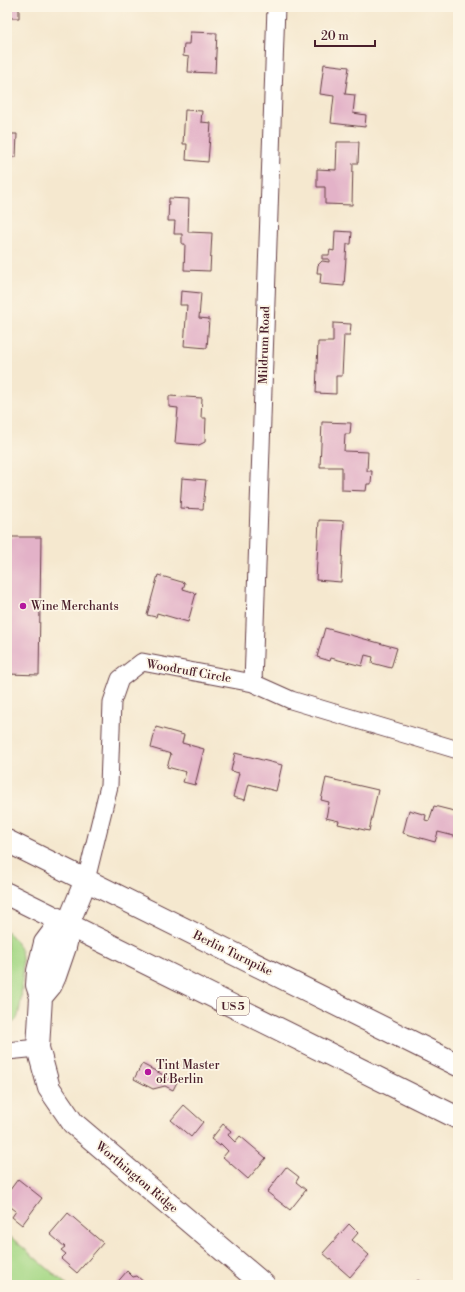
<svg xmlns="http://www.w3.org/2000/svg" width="465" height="1292" font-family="'Libre Bodoni',serif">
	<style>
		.green { fill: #a6d886; stroke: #787c58 }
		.building { fill: #e3b2c8 }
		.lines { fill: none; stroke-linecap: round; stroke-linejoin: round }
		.minor-casing { stroke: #643d44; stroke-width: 19 }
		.secondary-casing { stroke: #643d44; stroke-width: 24 }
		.trunk-casing { stroke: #643d44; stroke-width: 24 }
		.minor { stroke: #fff; stroke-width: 17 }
		.secondary { stroke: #fff; stroke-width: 22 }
		.trunk { stroke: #fff; stroke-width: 22 }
		.poi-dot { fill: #b5179e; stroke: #fcf5e5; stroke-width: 1.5 }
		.labels { text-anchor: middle; stroke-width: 3.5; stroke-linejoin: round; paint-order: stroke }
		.shield { fill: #fcf5e5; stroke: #7f5f63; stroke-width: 1 }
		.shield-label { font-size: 11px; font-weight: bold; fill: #4a1f2b }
		.street-label { font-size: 12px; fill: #4a1f2b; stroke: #fcf5e5 }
		.poi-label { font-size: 12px; fill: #4a1f2b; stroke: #fcf5e5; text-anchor: start }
	</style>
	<rect width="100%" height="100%" fill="#fcf5e5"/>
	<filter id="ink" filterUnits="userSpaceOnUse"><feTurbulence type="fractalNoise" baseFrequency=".025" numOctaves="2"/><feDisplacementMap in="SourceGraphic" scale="8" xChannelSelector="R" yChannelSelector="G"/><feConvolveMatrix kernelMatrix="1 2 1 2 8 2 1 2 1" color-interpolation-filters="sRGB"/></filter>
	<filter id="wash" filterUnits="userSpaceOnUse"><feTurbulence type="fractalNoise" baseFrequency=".012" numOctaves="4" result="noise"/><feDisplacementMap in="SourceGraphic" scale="16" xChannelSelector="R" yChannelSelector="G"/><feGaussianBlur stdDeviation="0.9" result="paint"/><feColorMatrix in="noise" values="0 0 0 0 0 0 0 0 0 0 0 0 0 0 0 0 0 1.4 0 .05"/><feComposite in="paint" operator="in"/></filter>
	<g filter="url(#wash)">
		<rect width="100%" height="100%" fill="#f5e8cf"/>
		<path class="green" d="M7,931C13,936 18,944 21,951C24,962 22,1005 18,1016C17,1021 12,1024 7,1025Z
			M7,1234L67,1285H7Z"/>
		<g id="blocks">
			<path class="building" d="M7,7H19V18H10V47H7Z
				M190,32L217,33L215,73L188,72L189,57L183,56L184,44H189Z
				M324,64L349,67L345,94L355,95L353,113L366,115L365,127L331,123L334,96L320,94Z
				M185,110L202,111L201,122L211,123L208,162L186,160L187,144H183Z
				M7,134H17L16,157H7Z
				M337,142H359L358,163H353L352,205L325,204V187H317V169L336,170Z
				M7,183H9L8,222H7Z
				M169,198L189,199L188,232L212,233L210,271L184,270L185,244H182V234H174L175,221H168Z
				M335,231L352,232L351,244H347L344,286L320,284L321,273H317L318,265L322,261L329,262V259H322V255H329L330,250L334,251Z
				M181,291L201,293L199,318L209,319L207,348L184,346L187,305H180Z
				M333,323L351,324L350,335H344L342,376H336V394L316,393L318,342H333Z
				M7,386H9L8,402H7Z
				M169,396L202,398L201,418H206L205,442L199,445L175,443L178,408L169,407Z
				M322,422L351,423L350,434H345L344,451L368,452L367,471H372L371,484H367L366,491L342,490V467H320Z
				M182,478L206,480L203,509L180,508Z
				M319,520L344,521L341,582L316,580Z
				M7,537H41L39,675L8,674V681H7Z
				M158,575L185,583L183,589L196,593L188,622L157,613L156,617L147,615Z
				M325,628L397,648L391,668L372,663L373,657L365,655L362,666L331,658L330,661L317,657Z
				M156,727L184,735L182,743L204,749L195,785L183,782L186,772L167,767L171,754L151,748Z
				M235,753L282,765L276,791L249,784L245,800L233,797L239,773L231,771Z
				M326,778L378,790L369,831L338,824L339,821L326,818L329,802L321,800Z
				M434,806L458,812V837L438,832L435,842L403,833L409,810L426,815L425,820L429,821Z
				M142,1064L177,1082L173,1090L165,1086L153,1089L134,1079Z
				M184,1105L203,1122L191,1137L171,1120Z
				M223,1124L231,1131L228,1135L235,1142L240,1136L266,1158L248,1179L223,1157L228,1151L221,1144L220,1146L211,1139Z
				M286,1167L299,1177L296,1182L306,1190L290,1210L267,1192Z
				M18,1179L42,1198L22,1225L12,1217L16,1211L7,1204V1194Z
				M68,1213L103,1243L77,1273L61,1259L66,1254L61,1250L65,1247L50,1234Z
				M349,1224L358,1233L352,1240L369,1255L350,1277L323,1253Z
				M127,1271L133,1277L137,1276L147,1285H115Z
				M418,1280L424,1285H413Z"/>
		</g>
	</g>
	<g filter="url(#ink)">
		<use href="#blocks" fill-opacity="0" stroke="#643d44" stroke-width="1"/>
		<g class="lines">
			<g class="minor-casing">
				<path id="minor" d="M253,683L276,7
					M86,880L109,786L112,702L120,679L142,662L253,683L291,700L458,750
					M7,1051L38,1048"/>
			</g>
			<g class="secondary-casing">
				<path id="secondary" d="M68,924L54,931L45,943L38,971L37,985L41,997L38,1048L49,1088L73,1123L264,1285
					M41,997L51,985L55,976L65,947L68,934V924L86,880"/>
			</g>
			<g class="trunk-casing">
				<path id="trunk" d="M7,841L458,1065
					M7,894L458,1118"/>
			</g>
			<use href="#minor" class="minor"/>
			<use href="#secondary" class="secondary"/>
			<use href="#trunk" class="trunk"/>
		</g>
	</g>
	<g class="poi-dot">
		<circle cx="23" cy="606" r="4"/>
		<circle cx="148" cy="1072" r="4"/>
	</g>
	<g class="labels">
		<rect class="shield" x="217" y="997" width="32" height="18" rx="3"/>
		<g class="shield-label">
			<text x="233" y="1010">US 5</text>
		</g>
		<g class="street-label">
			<text transform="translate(264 345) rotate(-88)" y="4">Mildrum Road</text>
			<text transform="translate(189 671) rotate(10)" y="4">Woodruff Circle</text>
			<text transform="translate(233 953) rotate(26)" y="4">Berlin Turnpike</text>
			<text transform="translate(137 1177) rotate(40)" y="4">Worthington Ridge</text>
		</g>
		<g class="poi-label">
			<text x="31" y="610">Wine Merchants</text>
			<text x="156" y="1069">Tint Master<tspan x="156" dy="14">of Berlin</tspan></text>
		</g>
	</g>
	<rect width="465" height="1292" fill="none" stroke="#fcf5e5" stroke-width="24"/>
	<path d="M315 40v6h60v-6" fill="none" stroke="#4a1f2b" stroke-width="2"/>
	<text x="321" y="40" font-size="12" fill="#4a1f2b" stroke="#fcf5e5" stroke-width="3" paint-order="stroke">20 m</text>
</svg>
